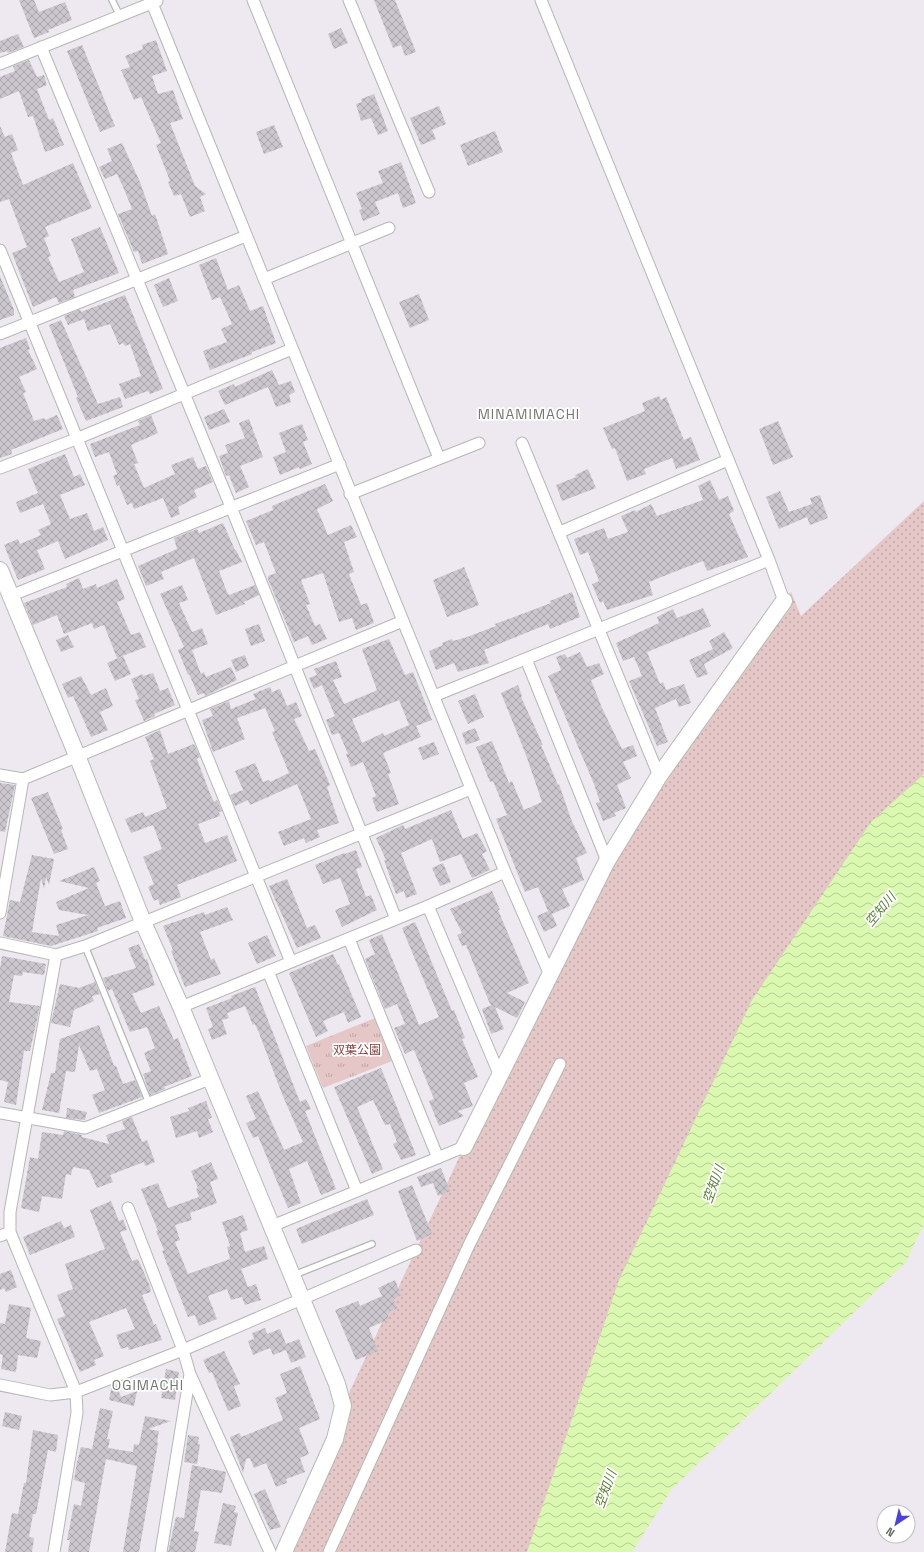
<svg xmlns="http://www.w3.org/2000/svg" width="924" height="1552" font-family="'Space Grotesk','Noto Sans JP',sans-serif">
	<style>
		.grass { fill: url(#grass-dots) }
		.park { fill: url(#park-tufts) }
		.water { fill: url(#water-waves) }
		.building { fill: url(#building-cross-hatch); fill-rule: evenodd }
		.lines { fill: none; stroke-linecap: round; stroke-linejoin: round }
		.lane-casing { stroke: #b4b8b2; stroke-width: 8 }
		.street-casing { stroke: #b4b8b2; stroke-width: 13 }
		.secondary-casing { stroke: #b6bbb4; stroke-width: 18 }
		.lane { stroke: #fff; stroke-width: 5.5 }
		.street { stroke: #fff; stroke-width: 11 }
		.secondary { stroke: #fff; stroke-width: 16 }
		.labels { text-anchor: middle; stroke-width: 3.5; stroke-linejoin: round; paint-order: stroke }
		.park-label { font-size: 12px; fill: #86403e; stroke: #fff }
		.water-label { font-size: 13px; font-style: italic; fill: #5e803c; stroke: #fff }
		.quarter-label { font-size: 14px; letter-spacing: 1px; fill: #747870; stroke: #fff }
	</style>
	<defs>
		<pattern id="grass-dots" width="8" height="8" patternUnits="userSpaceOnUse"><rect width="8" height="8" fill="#e5c7c7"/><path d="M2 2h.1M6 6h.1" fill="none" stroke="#bda5a5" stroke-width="1.8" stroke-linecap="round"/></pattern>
		<pattern id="park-tufts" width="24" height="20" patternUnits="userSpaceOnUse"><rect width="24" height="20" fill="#e5c7c7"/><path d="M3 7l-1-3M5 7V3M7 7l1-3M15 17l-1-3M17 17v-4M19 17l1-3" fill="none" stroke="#bda5a5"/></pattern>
		<pattern id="water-waves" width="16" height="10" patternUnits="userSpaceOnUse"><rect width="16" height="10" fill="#daf8af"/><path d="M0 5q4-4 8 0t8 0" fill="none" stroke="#b4cd92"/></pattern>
		<pattern id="building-cross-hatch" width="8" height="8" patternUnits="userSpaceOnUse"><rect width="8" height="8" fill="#cbc6cd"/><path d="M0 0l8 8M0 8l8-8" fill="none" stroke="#a8a5aa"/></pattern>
	</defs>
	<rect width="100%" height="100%" fill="#eee8f0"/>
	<path class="grass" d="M924,501V780L533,1552H284L343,1406L464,1147L659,776L791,592L801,616Z"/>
	<path class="park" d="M375,1018L392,1061L323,1088L306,1046Z"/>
	<path class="water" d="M924,774V1224L906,1262L672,1489L632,1552H527L619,1280L752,1000L871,822Z"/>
	<path class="building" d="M19,0H34L39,12L65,2L72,20L48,30L49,32L34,38Z
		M374,0H395L416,52L405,56L401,45L393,48Z
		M341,28L348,43L334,49L328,34Z
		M18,34L24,47L8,53L7,51L0,53V41Z
		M156,40L167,71L152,76L158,94L173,90L183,119L170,123L195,186L206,194L200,197L205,211L190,217L181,194L174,196L168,182L170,181L156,145L161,143L141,97L134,100L121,70L130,67L125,56L143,49L142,45Z
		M82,45L115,126L100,132L67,51Z
		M29,60L37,77L44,75L47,85L37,89L49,120L53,118L64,145L45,152L33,116L28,117L19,91L0,99V77L15,71L13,66Z
		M374,94L388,131L378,135L371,118L361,121L356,104L362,102L361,99Z
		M439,106L446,124L432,130L436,139L421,145L410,118Z
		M274,125L283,147L264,154L256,132Z
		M0,126L5,137L12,134L18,150L11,153L23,185L73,163L92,208L45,227L49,236L44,238L51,256L48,257L59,282L84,272L71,239L100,227L119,273L73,290L75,297L59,303L56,297L33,307L12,253L27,247L9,199L0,202Z
		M495,131L503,152L468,166L460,145Z
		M122,143L140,182L152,216L155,214L168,254L142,264L138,251L134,252L118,214L132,209L124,189L117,174L105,179L99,167L112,161L107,149Z
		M401,162L416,203L403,208L398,193L375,202L380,214L363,221L359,210L362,209L356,193L383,183L378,171Z
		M216,258L228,290L239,285L250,311L263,306L276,343L252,352V354L210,370L203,351L227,342L221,329L232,324L220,297L212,300L199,265Z
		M0,276L14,310V315L0,320Z
		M169,278L178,301L163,307L154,285Z
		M419,294L429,320L410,328L399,302Z
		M125,295L163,389L150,394L148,391L125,399L119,384L141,376L130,344L125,346L123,343L119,345L110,324L88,331L84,319L68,325L64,316L80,309L81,312Z
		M61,320L98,404L120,397L123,407L86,421L76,398L78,397L49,325Z
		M26,338L30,349L28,350L37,369L19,377L26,392L23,393L34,421L44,418L45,420L57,415L63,429L11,450L12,454L0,458V348Z
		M272,370L279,385L291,381L295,392L289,395L291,402L276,407L268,387L225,405L218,391L234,384L235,387Z
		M659,396L661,400L666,397L684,440L691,437L700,460L676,469L672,458L644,469L646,474L627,481L615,448L612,449L603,428L645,411L642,403Z
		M224,409L230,422L209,430L204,417Z
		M151,415L158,433L131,445L138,463L134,464L144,488L175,474L171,465L193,457L198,469L206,466L213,482L194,490L197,497L178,507L180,514L171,518L163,498L134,509L132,503L127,505L119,485L117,486L113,476L117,474L109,452L95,457L90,444L140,425L138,421Z
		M249,419L263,457L240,466L249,487L236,493L229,475L226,476L219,456L228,453L225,445L245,438L239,423Z
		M778,421L793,457L773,465L759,429Z
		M302,424L308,440L303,442L312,464L300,469L299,467L280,475L273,457L286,452L279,433Z
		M65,454L74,477L80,474L85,485L60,495L70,519L87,513L94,531L103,527L108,540L65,559L58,541L37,550L45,569L18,580L4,545L18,539L20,544L41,535L38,530L51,524L43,504L20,513L16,502L38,493L28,469Z
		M588,469L596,488L562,501L556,485L576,477L575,475Z
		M710,480L719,500L728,496L734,511L729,514L748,557L707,571L703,561L679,570L649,582L653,595L607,610L603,601L600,603L592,584L599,581L588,552L580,555L574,539L604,528L608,539L628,532L621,516L635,510L636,512L651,504L657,516L703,500L698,486Z
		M325,484L333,501L317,509L328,535L351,525L357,537L344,542L354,572L349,574L361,605L367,603L374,623L356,630L352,618L339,622L323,573L301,580L310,604L306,605L315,626L320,624L327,639L312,645L308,636L294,642L268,579V576L276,573L264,542L256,545L246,521L273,510L272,506Z
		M780,491L789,512L812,504L810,498L820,495L828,518L810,525L807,517L779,529L766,497Z
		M223,523L235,550H236L242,562L219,571L227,592L229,595L255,585L259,595L244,602L245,604L216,615L194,558L161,572L164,579L146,586L138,566L177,549L174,538L197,529L199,533Z
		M464,567L479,605L447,617L433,580Z
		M79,578L83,589L96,584L97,588L117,579L125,599L117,602L131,635L140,632L146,647L117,658L104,625L94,629L92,623L64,634L57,615L33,625L24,603L67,587L66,584Z
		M182,585L188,600L179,603L192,632L202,628L208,644L192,650L201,674L204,672L206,677L231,667L237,680L205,696L204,693L198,695L189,674L188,675L178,650L184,647L160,594Z
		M572,592L580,617L550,629L548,624L484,650L489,663L458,672L454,663L436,670L429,651L443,645L442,643L452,639L453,641L467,637L496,626L495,624L551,603L550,601Z
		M703,608L711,626L647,652L660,684L663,682L666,690L684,684L691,703L679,707L676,699L655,708L668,742L657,746L629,681L642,676L634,657L623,661L616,643L659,623L657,617L673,609L677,618Z
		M259,624L265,641L251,646L245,629Z
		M724,632L733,648L704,664L708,674L697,678L689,660L713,649L709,641Z
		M68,635L74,647L61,652L56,640Z
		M389,639L405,675L413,672L432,720L416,726L421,737L383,753L391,773L388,774L399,804L377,812L372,798L376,796L363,762L351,767L346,754H348L339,733L332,735L326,720L335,716L322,685L314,689L309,678L317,675L314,669L336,661L342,677L333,680L344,704L373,692L377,690L362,649ZM399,700L409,725L384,736L383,733L362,743L352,719Z
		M580,652L587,667L599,663L604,674L591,680L602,708L622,749L633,745L637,756L623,762L631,778L617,785L626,808L614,813L616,816L603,821L596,803L600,802L594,784L548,676L561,670L556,657L565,654L567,658Z
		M245,655L249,666L236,672L231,660Z
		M123,656L131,674L115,681L107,663Z
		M153,673L160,691L168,688L175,705L154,714L155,716L144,721L135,700L139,699L131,679L143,674V676Z
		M81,676L91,695L106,688L113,706L100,712L108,730L91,737L73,696L68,698L62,684Z
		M518,685L522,696L521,697L543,745H541L558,785L559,784L571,819L587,853L576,858L584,880L562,889L570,906L552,914L557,926L544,932L537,916L548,911L538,887L525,892L521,882L496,819L507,815L493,781L490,782L476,747L492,741L509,783L512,781L524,810L542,802L526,755L501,693Z
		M270,687L272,692L280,689L287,706L296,702L302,716L294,719L309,751L315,749L330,785L327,787L339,823L317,830L320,837L306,843L304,838L284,846L278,832L311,819L297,784L250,805L248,800L235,806L230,795L243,790L235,771L255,763L263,782L269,780L270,782L289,773L272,732L275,731L265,708L237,718L245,739L213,752L202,720L213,716L210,709L229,701L231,709L256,699L253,694Z
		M475,694L484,717L468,724L458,701Z
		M475,728L480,740L466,745L462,733Z
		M160,730L168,754L194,744L200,757L197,759L209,791L214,802L217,800L222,811L219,812L220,816L198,824L205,843L227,835L237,861L177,885L181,897L160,905L158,899L154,901L148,887L154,884L143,857L162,849L153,825L131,833L125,819L143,812L145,817L167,808L150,761L154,759L145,737Z
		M434,742L439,754L423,760L418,748Z
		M0,783L15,785L5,832L0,831Z
		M48,792L63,829L61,830L68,849L54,854L31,798Z
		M451,810L463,839L477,833L487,851L482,854L490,870L472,878L461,854L440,862L432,839L401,853L417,894L406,898L404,891L396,894L384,860H386L376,838L403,825L405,829Z
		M356,850L362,867L356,869L366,897L371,895L377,910L342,927L335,910L350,904L340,878L323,884L315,865L344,853L345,854Z
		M32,855L54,859L49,885L46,877L44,889L41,878L32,932L59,936L56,925L88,915L59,910L56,902L89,888L59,881L94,867L100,881L96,883L105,906L120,901L126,918L97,928L98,931L51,946L3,936L10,900L20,902Z
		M443,863L451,882L440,886L432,868Z
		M287,879L307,928L315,925L321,938L297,948L269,886Z
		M492,891L500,910H498L529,983L507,993L525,1002L517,1018L495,1007L504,1029L491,1034L482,1009L492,1005L490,1004L466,945L462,946L457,935L462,933L450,909Z
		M227,907L233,920L200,932L211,960L214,958L221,974L185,987L171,951L173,950L163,926L204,912L205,915Z
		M415,922L452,1011L454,1010L465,1038L462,1039L478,1077L464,1083L473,1106L458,1111L464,1116L439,1126L429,1101L434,1099L414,1050L405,1054L394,1028L405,1024L397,1004L385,1009L365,959L375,954L369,940L382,934L419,1025L439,1017L402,928Z
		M267,935L276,956L257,964L248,943Z
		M139,944L145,960L147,959L155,985L132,994L141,1013L159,1006L174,1040L178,1038L192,1076L164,1087L165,1089L150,1095L143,1074L151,1071L144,1053L155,1048L147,1027L130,1032L112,989L108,991L103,978L136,968L128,948Z
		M333,954L338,965L339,964L361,1017L348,1023L344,1012L323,1021L328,1031L316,1037L289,973Z
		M2,956L46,964L44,975L23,972L22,976L14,975L9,1002L40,1006L30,1051H24L16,1105L4,1102L8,1082L0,1080V969Z
		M95,982L100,994L92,996L94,1001L74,1010L70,1027L51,1023L60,984L79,988Z
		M255,987L300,1102L306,1099L311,1109L305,1111L336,1189L321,1195L307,1161L289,1169L301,1203L288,1208L258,1136L253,1138L246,1123L256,1119L246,1096L258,1091L284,1150L303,1142L282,1094L259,1033L255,1024L253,1025L245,1006L227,1013L229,1018L222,1020L227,1034L212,1040L208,1029L213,1027L206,1008L232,998L231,996Z
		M99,1025L114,1066H116L123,1084L135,1080L142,1097L99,1113L92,1095L105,1090L97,1069L90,1071L79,1045L75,1072L66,1071L59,1113L42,1110L51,1073H55L60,1039Z
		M381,1068L416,1155L401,1160L393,1144L397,1142L390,1124L385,1125L373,1100L357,1107L383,1169L372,1174L334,1087Z
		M206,1101L212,1118L208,1119L213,1132L199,1138L197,1131L176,1138L170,1117L189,1111L188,1108Z
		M67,1108L87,1112L85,1120L66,1118Z
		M132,1117L142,1142L147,1140L155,1162L145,1166L144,1162L110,1175L113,1182L97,1188L89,1170L73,1167L71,1175L66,1174L62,1199L42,1196L39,1212L21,1208L30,1157L38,1159L42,1132L63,1135L64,1131L82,1135V1137L109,1144L106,1135L125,1129L122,1121Z
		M211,1162L218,1179L210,1182L217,1203L190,1213L192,1220L175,1225L180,1240L175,1242L188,1274L230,1259L227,1247L230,1246L222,1222L243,1215L248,1230L240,1233L245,1252L264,1246L268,1259L241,1269L248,1287L256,1284L261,1300L245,1305L242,1297L231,1300L227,1289L208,1296L217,1319L199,1326L195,1315L188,1317L162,1251L164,1250L156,1231H158L141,1189L158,1183L168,1208L199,1197L196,1189L198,1188L191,1171Z
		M441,1168L450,1191L438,1196L433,1183L421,1187L417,1177Z
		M412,1185L432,1234L417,1241L398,1191Z
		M367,1199L374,1215L302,1244L296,1229Z
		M111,1201L119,1221L123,1219L127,1230L120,1232L132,1261L138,1259L149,1284L151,1292L142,1295L154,1325L156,1324L162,1340L129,1350L128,1347L121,1349L116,1335L135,1329L126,1308L89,1322L104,1356L94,1360L96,1365L80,1372L57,1319L65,1316L57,1295L73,1289L65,1264L105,1249L90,1210Z
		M61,1221L64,1228L71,1225L75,1237L30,1255L23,1237Z
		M11,1270L17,1287L6,1292L4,1288L0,1290V1274Z
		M395,1280L401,1295L393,1299L397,1308L387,1313L389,1319L369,1328L378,1351L356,1360L335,1310L358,1301L360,1306L382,1296L378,1288Z
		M9,1304L31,1308L26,1338L41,1341L37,1358L18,1355L16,1372L1,1369L3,1355L0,1354V1323L5,1324Z
		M265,1328L267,1334L280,1329L286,1344L299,1339L306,1357L291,1363L286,1350L273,1355L270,1348L253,1355L248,1341L254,1339L252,1333Z
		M224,1351L240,1384L234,1386L241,1406L228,1411L212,1372L209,1373L203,1360Z
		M300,1366L320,1419L299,1428L309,1454L300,1458L305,1472L286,1479L287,1483L276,1487L266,1463L254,1468L250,1458L246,1459L243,1473L230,1437L240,1433L241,1437L283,1420L275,1398L287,1393L280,1374Z
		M166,1369L179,1372L175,1400L161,1398Z
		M116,1384L121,1397L137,1391L134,1406L109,1400L112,1385Z
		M100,1408L113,1411L107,1439H110L108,1448L133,1452L134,1444L139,1445L145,1416L171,1421L148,1429L159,1431L157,1442L158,1443L139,1552H123L137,1466L106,1459L89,1552H68L70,1540H67L74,1504L81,1506L85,1483L74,1480L77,1462L81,1447L92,1449Z
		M5,1412L22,1416L19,1430L2,1426Z
		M33,1430L58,1435L56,1452L48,1450L36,1514H33L29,1537L34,1538L32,1552H5L12,1513L18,1514L24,1483H26Z
		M188,1435L199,1437L198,1444H200L197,1464L184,1462Z
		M192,1465L226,1472L222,1493L201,1490L194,1531L199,1532L195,1552H168L176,1517L184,1518Z
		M265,1489L281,1527L270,1530L254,1494Z
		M223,1503L236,1506L234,1512L238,1513L231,1546L214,1543Z"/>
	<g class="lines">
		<g class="lane-casing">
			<path id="lane" d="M112,0L120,16
				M85,946L149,1103
				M294,1275L372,1244"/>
		</g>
		<g class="street-casing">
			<path id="street" d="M253,0L439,458
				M349,0L429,192
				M541,0L769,560L784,601
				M152,3L505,872L550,975
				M41,47L231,507L396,919
				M0,64L157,1
				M0,250L291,962
				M264,279L389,228
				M0,334L246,236
				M522,443L659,776
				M0,468L76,439L292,349
				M350,494L479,443
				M560,532L728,460
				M10,596L340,464
				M526,659L607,861
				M434,696L769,560
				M0,775L23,779L403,621
				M428,906L500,1076
				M0,913L23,779
				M349,939L438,1158
				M0,943L56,955L85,946L471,789
				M268,971L357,1191
				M181,1007L428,906L505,872
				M0,1113L85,1128L210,1079
				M128,1208L183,1350L190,1374L270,1552
				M272,1226L464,1147
				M0,1236L10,1232
				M0,1385L50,1395L76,1392L183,1350L416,1250
				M54,1552L77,1413L76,1392L10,1232V1212L56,955
				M161,1552L190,1374
				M329,1552L469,1245L560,1064"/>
		</g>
		<g class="secondary-casing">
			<path id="secondary" d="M0,570L78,758L143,922L181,1007L337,1384L343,1406L335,1439L284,1552
				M464,1147L607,861L659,776L784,601"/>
		</g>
		<use href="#lane" class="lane"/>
		<use href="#street" class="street"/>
		<use href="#secondary" class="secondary"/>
	</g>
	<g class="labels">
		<g class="park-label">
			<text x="357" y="1054">双葉公園</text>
		</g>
		<g class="water-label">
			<text transform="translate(880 909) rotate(-50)" y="5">空知川</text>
			<text transform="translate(713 1184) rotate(-70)" y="5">空知川</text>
			<text transform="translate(605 1489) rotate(-70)" y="5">空知川</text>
		</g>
		<g class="quarter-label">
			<text x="529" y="419">MINAMIMACHI</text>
			<text x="148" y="1390">OGIMACHI</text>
		</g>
	</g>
	<g transform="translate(896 1524) rotate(215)"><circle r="19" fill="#ffffff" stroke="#c0c2bf"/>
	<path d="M0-3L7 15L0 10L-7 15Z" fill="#4b42db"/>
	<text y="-6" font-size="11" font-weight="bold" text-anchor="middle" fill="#62665f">N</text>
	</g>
</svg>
